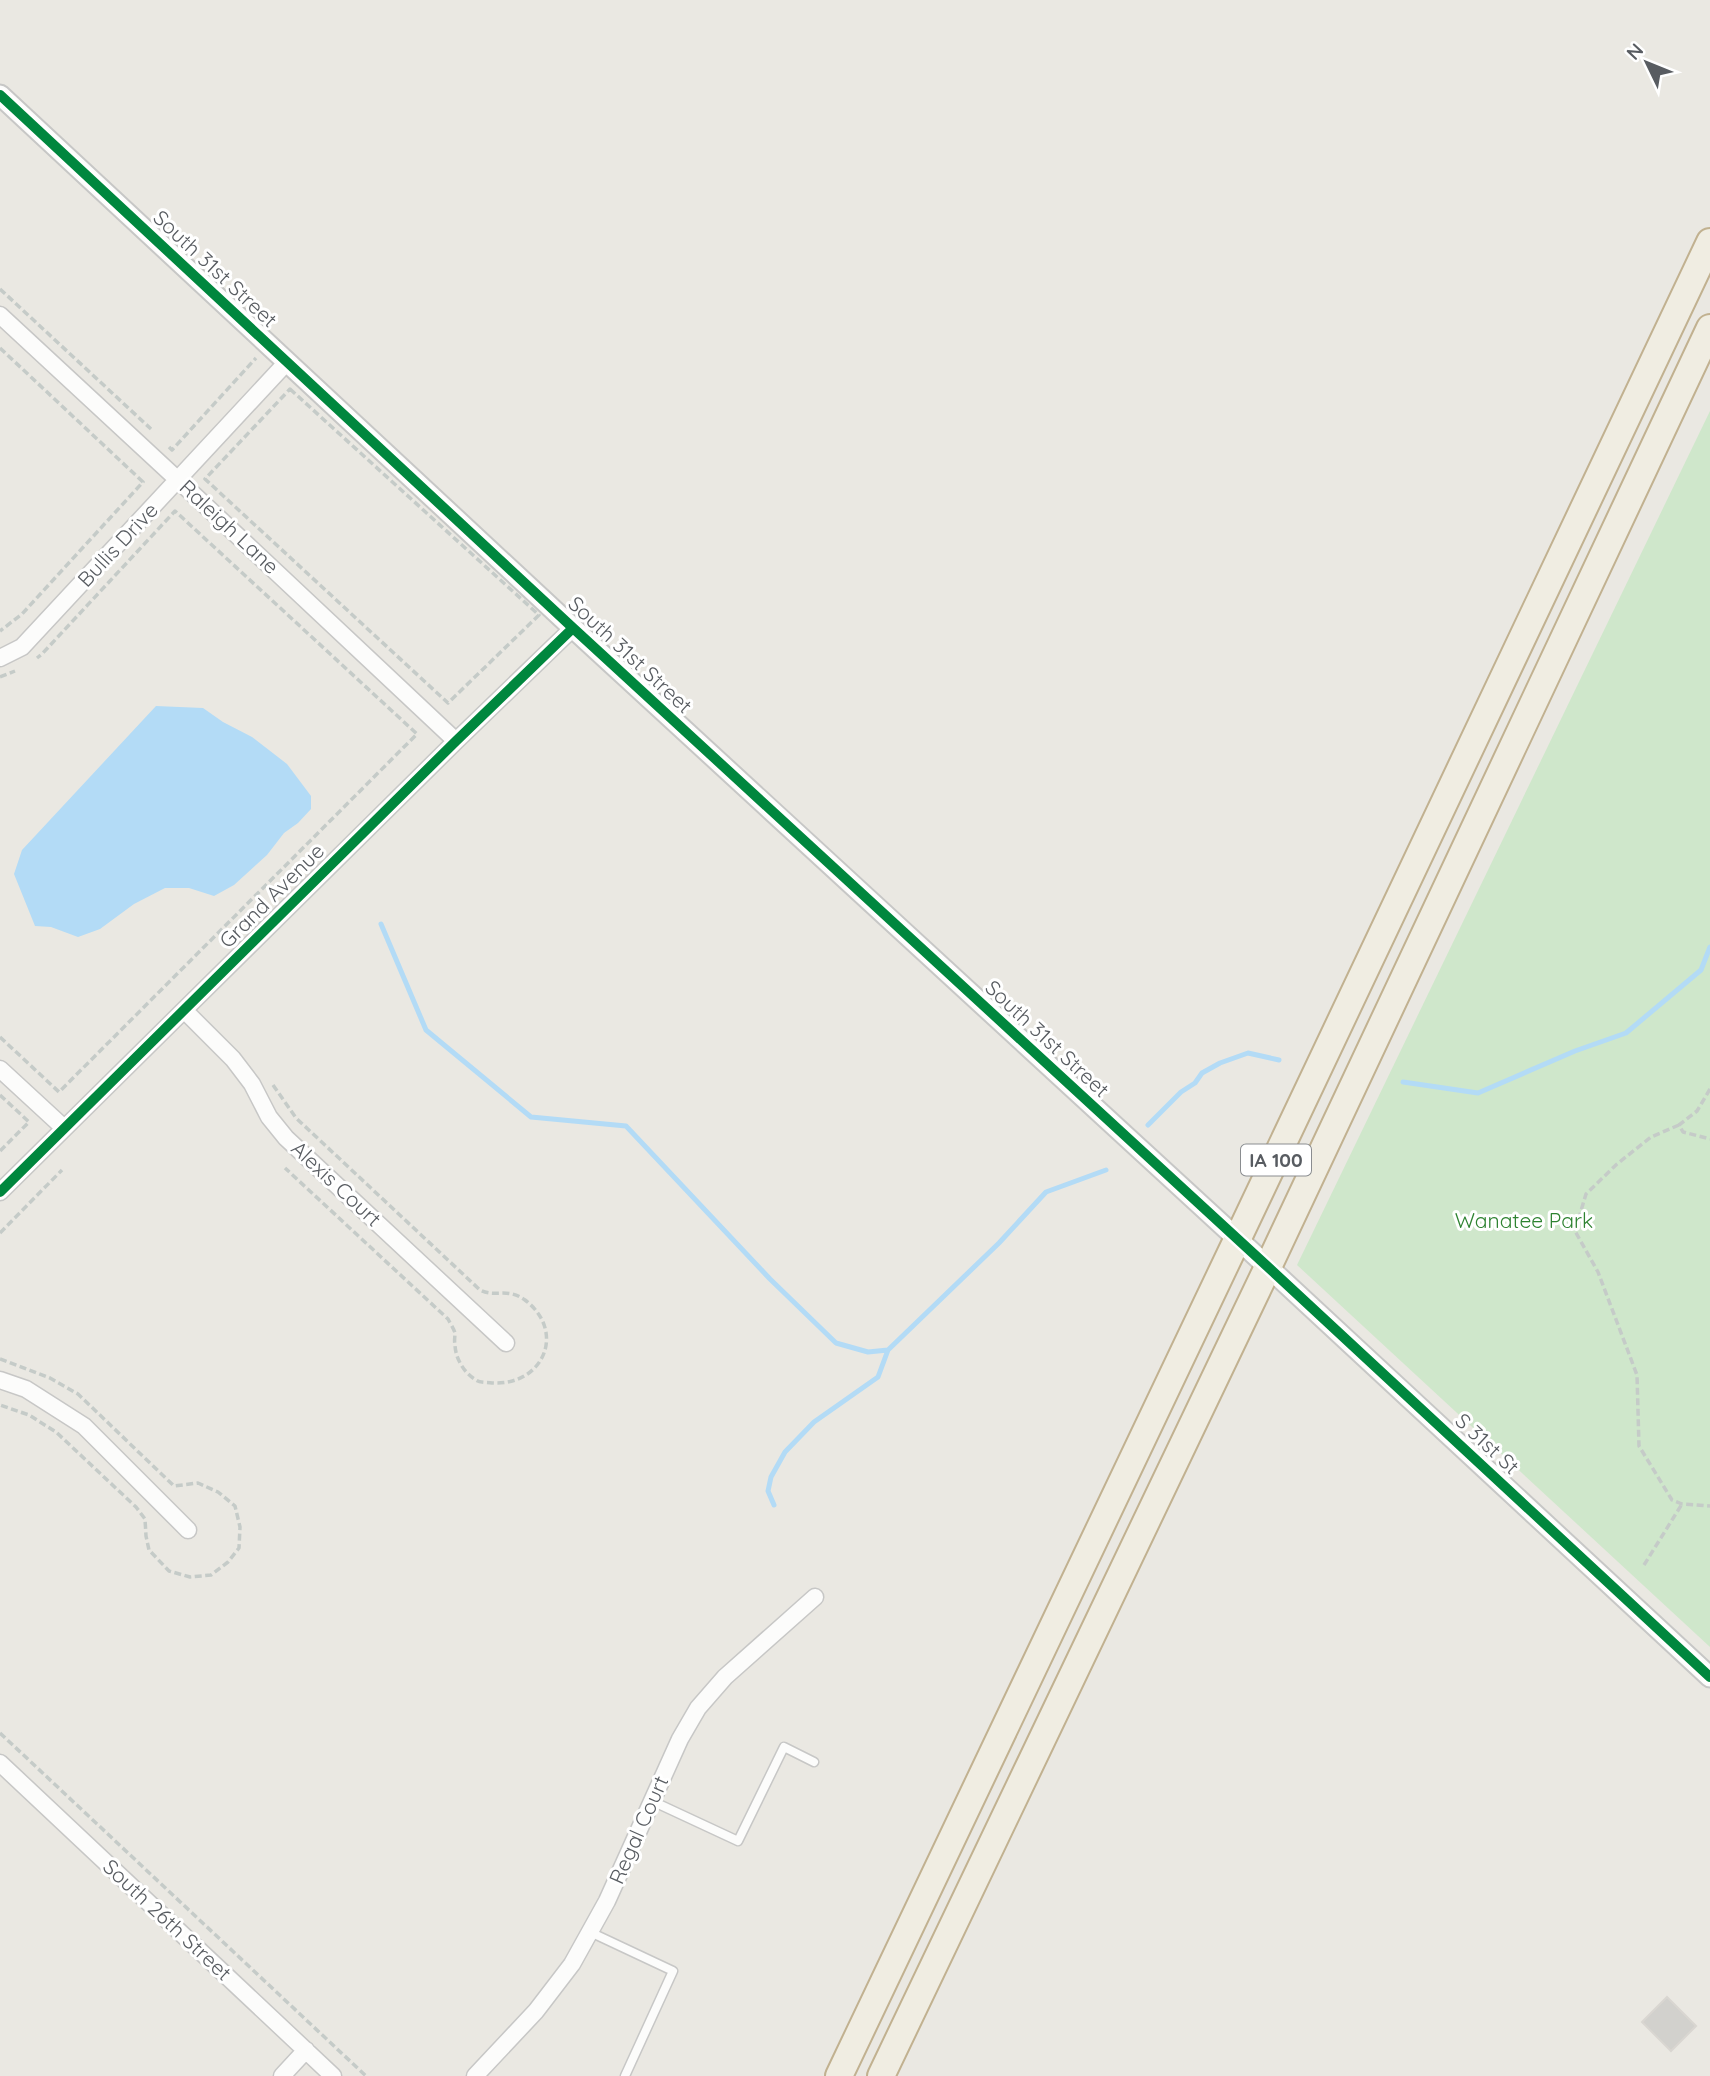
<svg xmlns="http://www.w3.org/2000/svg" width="1710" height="2076" font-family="Quicksand,sans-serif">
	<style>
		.green { fill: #cfe7cb }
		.water { fill: #b3dbf6 }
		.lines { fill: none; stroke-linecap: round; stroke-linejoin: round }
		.stream { stroke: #b3dbf6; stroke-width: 5 }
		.building { fill: #d2d1cd; stroke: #d9d6d1; stroke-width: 2 }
		.service-casing { stroke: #c7c7c6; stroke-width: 11 }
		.minor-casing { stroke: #c7c7c6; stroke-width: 19 }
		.tertiary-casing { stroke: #c7c7c6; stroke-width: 23 }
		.trunk-casing { stroke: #c1b190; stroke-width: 30 }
		.path { stroke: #c5cbc8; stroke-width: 3.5; stroke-dasharray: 7 3.5; stroke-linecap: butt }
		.service { stroke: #fcfcfb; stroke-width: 8 }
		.minor { stroke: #fcfcfb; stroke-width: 16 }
		.tertiary { stroke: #fcfcfb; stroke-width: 19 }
		.trunk { stroke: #f0ede2; stroke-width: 26 }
		.cycleway-casing { stroke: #fff; stroke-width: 15 }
		.cycleway { stroke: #00873e; stroke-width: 10 }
		.labels { text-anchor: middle; stroke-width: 6; stroke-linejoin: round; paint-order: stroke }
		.shield { fill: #fff; stroke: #8a8d90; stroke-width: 2 }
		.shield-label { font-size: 19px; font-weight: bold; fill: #585c61 }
		.street-label { font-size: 21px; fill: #585c61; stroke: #fff }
		.park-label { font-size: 21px; fill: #2e8331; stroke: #fff }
	</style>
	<rect width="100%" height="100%" fill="#eae8e2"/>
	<path class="green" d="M1710,411V1647L1297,1265Z"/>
	<path class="water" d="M156,706L203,708L223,722L252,737L287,764L311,796V809L298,823L284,833L267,855L234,885L214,896L189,888H165L134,904L100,929L78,937L51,927L35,926L14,874L22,850Z"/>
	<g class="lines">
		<path class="stream" d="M381,924L426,1030L531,1117L626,1126L770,1279L836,1343L868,1352L888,1350
			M1403,1082L1478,1093L1575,1051L1626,1033L1701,970L1710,947
			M1148,1125L1181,1092L1195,1083L1202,1073L1220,1063L1248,1053L1279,1060
			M774,1505L768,1491L771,1477L785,1452L814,1422L878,1377L888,1350L999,1243L1046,1192L1106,1170"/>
	</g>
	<path class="building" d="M1667,1997L1696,2026L1671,2051L1642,2022Z"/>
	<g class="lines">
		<g class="service-casing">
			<path id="service" d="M652,1801L738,1841L784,1747L814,1762
				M590,1932L673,1971L625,2076"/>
		</g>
		<g class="minor-casing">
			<path id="minor" d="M0,315L192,493L456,741
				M0,658L22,647L287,362
				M184,1010L233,1059L252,1084L269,1117L286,1138L506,1343
				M0,1069L64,1128
				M0,1192L456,741L573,628
				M0,1380L26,1389L84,1426L188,1530
				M0,1763L333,2076
				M282,2076L306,2050
				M475,2076L536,2011L572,1964L607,1901L680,1739L698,1708L725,1677L815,1597"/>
		</g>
		<g class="tertiary-casing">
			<path id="tertiary" d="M0,95L573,628L1268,1267L1710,1677"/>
		</g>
		<g class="trunk-casing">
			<path id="trunk" d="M839,2076L1237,1240L1710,242
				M881,2076L1268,1267L1710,328"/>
		</g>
		<path class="path" d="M0,289L151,429
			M0,348L143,482L22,614L0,631
			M290,389L539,615L448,703L205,479Z
			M169,447L172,450L256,358
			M0,677L15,671
			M0,1037L59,1092L417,734L175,511L42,654L37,658
			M273,1085L296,1118L480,1290C495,1298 507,1287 525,1300C567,1332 543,1386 492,1383C487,1382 480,1383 476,1380C464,1373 455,1358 455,1344C454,1341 455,1337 455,1333C454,1329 450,1323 448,1319L285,1168
			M1710,1089L1697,1111L1679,1125L1683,1132L1710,1139
			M0,1095L29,1122L0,1151
			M1679,1125L1651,1137L1617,1164L1586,1194L1575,1231L1598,1272L1637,1375L1639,1446L1672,1500L1682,1504L1710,1506
			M0,1233L62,1170
			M0,1359L50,1378L78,1394L174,1486L198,1483L218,1492L235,1506L240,1527L239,1548L228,1562L211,1575L190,1577L169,1571L149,1550L146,1536L145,1519L136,1507L56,1432L29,1415L0,1405
			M1644,1565L1682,1504
			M0,1733L366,2076"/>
		<use href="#service" class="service"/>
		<use href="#minor" class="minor"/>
		<use href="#tertiary" class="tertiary"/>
		<use href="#trunk" class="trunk"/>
		<g class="cycleway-casing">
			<path id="cycleway" d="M0,95L573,628L1268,1267L1710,1677
				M0,1192L456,741L573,628"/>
		</g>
		<use href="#cycleway" class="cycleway"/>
	</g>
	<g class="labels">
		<rect class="shield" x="1241" y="1144.5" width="70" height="31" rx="5"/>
		<g class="shield-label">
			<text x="1276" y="1167">IA 100</text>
		</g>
		<g class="street-label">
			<text transform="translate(215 269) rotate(43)" y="7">South 31st Street</text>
			<text transform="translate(229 527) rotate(43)" y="7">Raleigh Lane</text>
			<text transform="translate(118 545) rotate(-47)" y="7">Bullis Drive</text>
			<text transform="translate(630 655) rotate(43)" y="7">South 31st Street</text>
			<text transform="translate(272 896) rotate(-45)" y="7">Grand Avenue</text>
			<text transform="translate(1047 1039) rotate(43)" y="7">South 31st Street</text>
			<text transform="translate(336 1184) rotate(43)" y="7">Alexis Court</text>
			<text transform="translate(1487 1444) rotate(43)" y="7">S 31st St</text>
			<text transform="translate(639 1830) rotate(-66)" y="7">Regal Court</text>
			<text transform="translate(167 1920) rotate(43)" y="7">South 26th Street</text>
		</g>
		<g class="park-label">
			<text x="1524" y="1228">Wanatee Park</text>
		</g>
	</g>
	<g transform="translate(1647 63) rotate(313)" stroke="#ffffff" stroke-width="5" paint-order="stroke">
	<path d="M0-5L12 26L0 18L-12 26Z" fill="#585c61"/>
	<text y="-10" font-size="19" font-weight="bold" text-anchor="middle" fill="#585c61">N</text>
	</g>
</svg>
